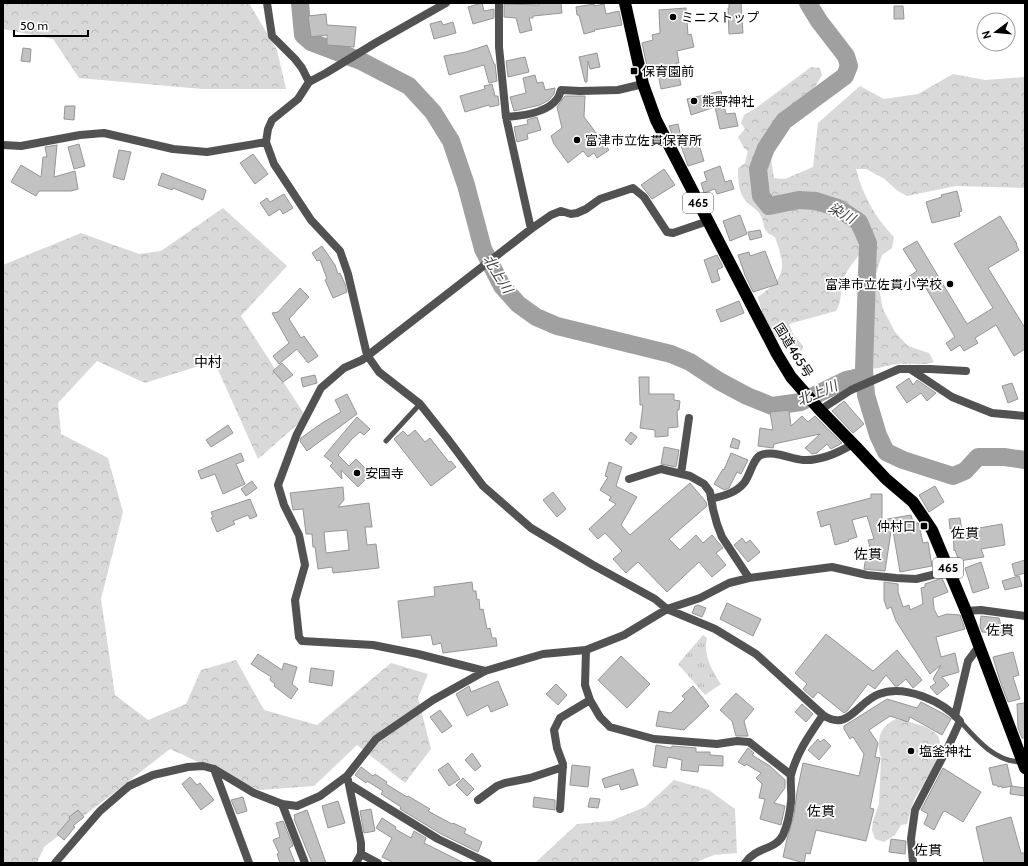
<svg xmlns="http://www.w3.org/2000/svg" width="1028" height="866" font-family="Cabin,'Noto Sans JP',sans-serif">
	<style>
		.grass { fill: url(#grass-tufts) }
		.forest { fill: url(#forest-crowns) }
		.lines { fill: none; stroke-linecap: round; stroke-linejoin: round }
		.river { stroke: #a0a0a0; stroke-width: 18 }
		.building { fill: #c2c2c2; stroke: #969696; fill-rule: evenodd }
		.lane { stroke: #525252; stroke-width: 5 }
		.street { stroke: #525252; stroke-width: 8 }
		.highway { stroke: #000; stroke-width: 12 }
		.poi-dot { fill: #000; stroke: #fff; stroke-width: 1.5 }
		.labels { text-anchor: middle; stroke-width: 3.5; stroke-linejoin: round; paint-order: stroke }
		.shield { fill: #fff; stroke: #4c4c4c; stroke-width: 1 }
		.shield-label { font-size: 12px; font-weight: bold; fill: #000 }
		.poi-label { font-size: 13px; fill: #000; stroke: #fff; text-anchor: start }
		.street-label { font-size: 13px; fill: #000; stroke: #fff }
		.water-label { font-size: 14px; font-style: italic; fill: #414141; stroke: #fff }
		.neighbourhood-label { font-size: 14px; fill: #000; stroke: #fff }
	</style>
	<defs>
		<pattern id="grass-tufts" width="24" height="20" patternUnits="userSpaceOnUse"><rect width="24" height="20" fill="#d9d9d9"/><path d="M3 7l-1-3M5 7V3M7 7l1-3M15 17l-1-3M17 17v-4M19 17l1-3" fill="none" stroke="#b8b8b8"/></pattern>
		<pattern id="forest-crowns" width="20" height="18" patternUnits="userSpaceOnUse"><rect width="20" height="18" fill="#d9d9d9"/><path d="M2 6a3 3 0 1 1 6 0M12 15a3 3 0 1 1 6 0" fill="none" stroke="#b8b8b8"/></pattern>
	</defs>
	<rect width="100%" height="100%" fill="#fff"/>
	<path class="grass" d="M703,635L707,638C703,654 712,671 721,684L705,695L678,664Z"/>
	<path class="forest" d="M3,3H249L277,50L286,89H202L79,78L53,39L3,29Z
		M811,67L820,68L822,75L812,92L774,143L771,159L774,178L785,179L813,167L818,123L860,86L884,99L918,94L953,74L985,80L1025,77V188L956,186L907,196L898,191L883,178L866,169H856C862,194 876,219 894,237L892,248L882,255L876,274L883,309L895,332L908,346L929,353L934,362C926,366 908,363 898,364C889,365 881,368 872,369L864,364L858,301L860,254C853,263 844,273 842,284C840,295 842,301 836,311L789,324L793,334L803,346L802,351C795,348 787,346 781,341C768,332 761,312 758,297C787,276 786,269 775,237C761,231 766,225 760,214C757,209 750,206 746,201C738,193 738,178 738,168L745,163L748,151L744,148L738,137L745,129L741,123L744,115L756,108Z
		M223,208L287,266L241,316L306,417L258,459L214,361L145,383L97,361L58,403L61,434L108,458L123,512L101,599L115,695L148,720L186,704L201,670L236,660L264,710L317,725L391,663L428,674L418,698L431,749L405,783L357,745L314,786L259,790L170,749L44,847L37,863H3V265L81,233L139,254L161,251Z
		M896,719C908,722 924,724 934,732C950,743 930,773 924,784C920,790 915,797 913,803C910,809 909,817 907,824L901,825L895,835L884,842L875,839L872,830L873,821L879,804L881,758C876,740 879,727 896,719Z
		M674,780L709,790L735,809L737,853L714,855L694,863H535L577,824L611,821L645,807Z"/>
	<g class="lines">
		<path class="river" d="M300,3L303,35L311,42L361,61L409,86L433,112L451,141L466,185L483,249L502,286L518,304L536,317L557,326L671,354L690,362L719,381L747,396L772,406L801,402L846,380L864,376
			M808,3L819,21L846,56L849,66L845,76L784,121L766,148L758,169L761,196L769,206L799,200L816,201L838,208L859,222L868,243L864,369L866,395L878,435L886,452L903,460L953,476L965,471L978,457H1004L1025,460"/>
	</g>
	<path class="building" d="M482,3L484,11L494,9V18L473,24L468,7Z
		M539,3H561L562,13L533,16V18H529L532,30L520,33L516,18L504,17V4L539,5Z
		M729,3H741L743,33L729,34L728,8H729Z
		M594,4V6L604,4L606,14L619,11L622,25L594,30L595,31L584,34L579,15H577L576,7Z
		M894,6H903L904,19H894Z
		M686,8L688,35L691,34L694,47L677,51L679,63H676L681,85L661,89L658,74L649,76L642,43L653,40L652,35L660,33L659,10Z
		M326,14L327,25L356,27L354,47L327,45V35L311,37L308,16Z
		M441,21L443,25L453,22L456,33L434,39L430,24Z
		M487,45L494,64H495L497,81L489,83L484,65L449,75L444,56L466,52Z
		M23,48L31,49L30,62L21,61Z
		M597,53L600,67L590,69L588,61L587,82H585L579,57Z
		M525,57L529,72L508,77L506,61Z
		M535,75L537,83L543,82L545,90L555,88L554,94L549,100L540,105L514,111L510,97L526,93L523,78Z
		M492,84L495,96H498L499,105L490,107L489,105L465,112L460,96L485,89L484,86Z
		M721,91L726,114L735,113L738,126L720,129L715,107L691,115L687,99Z
		M565,96H585L584,117L609,150L597,158L594,153L588,157L583,151L568,163L554,144L551,136L562,128L557,107Z
		M744,96L752,97L750,106L743,105Z
		M65,106H75L74,120L64,119Z
		M537,117L541,130L527,134L528,139L517,142L514,127L528,124L527,120Z
		M678,124L681,137L674,139L669,126Z
		M696,135L704,161L688,166L679,140Z
		M79,144L85,166L74,169L68,147Z
		M57,145L54,177L75,171L78,189L71,191H39L36,196L11,182L21,165L41,177L43,157H47L45,147Z
		M119,150L131,152L124,180L113,177Z
		M253,154L268,174L255,184L240,163Z
		M720,166L725,182L731,180L734,189L717,194L715,189L704,193L701,183L707,181L704,172Z
		M664,169L675,185L652,199L641,185Z
		M162,173L206,190L203,200L173,188L172,190L158,185Z
		M957,191L962,211L959,212L960,216L932,223L926,202L942,197L941,195Z
		M284,194L293,208L283,214L280,209L269,216L260,203L267,198L270,202Z
		M740,215L747,234L730,241L723,221Z
		M1000,216L1017,244H1016L1019,250L988,268L1025,328V349L1014,356L996,325L975,338L978,343L964,351L960,345L951,351L946,343L955,337L920,278L912,283L908,277L917,271L903,249L917,241L967,324L993,308L954,244Z
		M760,230L762,237L750,240L748,232Z
		M322,246L335,265L338,274L340,273L345,284L347,292L333,298L325,280L327,279L320,260L317,261L312,253Z
		M765,251L778,284L753,292L745,275L738,255L749,252L750,256Z
		M717,255L723,267L717,270L720,280L712,283L704,260Z
		M300,288L309,297L289,319L301,338L304,336L318,356L308,363L297,349L279,364L273,356L289,343L272,313L278,312Z
		M739,301L744,313L721,322L716,310Z
		M282,363L293,375L283,382L273,371Z
		M315,375L317,383L303,387L301,378Z
		M639,377H649V394H674V400L680,401L679,410H677L678,427L668,428V436L655,437V430L640,428L643,405H640Z
		M909,378L913,385L917,380L936,393L927,401L921,393L907,403L896,387Z
		M1012,383L1018,399L1008,403L1002,386Z
		M347,394L357,414L307,451L300,441L301,438L322,423L341,412L335,400Z
		M844,401L864,424L853,433L832,411Z
		M789,410L791,426L802,416L808,422L815,416L842,443L831,449L827,444L817,453L812,454L805,448L820,434L774,444L773,448L758,446L760,428L773,430L770,412Z
		M357,417L370,429L364,435L360,432L352,439L338,455L349,466L356,459L371,474L358,487L341,470L342,479L330,466L333,463L324,456Z
		M228,425L233,433L211,447L206,440Z
		M415,430L425,442L430,438L449,462L451,461L456,467L431,486L394,439L403,431L408,436Z
		M631,432L637,437L631,445L625,440Z
		M733,438L740,441L738,449L730,447Z
		M664,447L679,450L676,467L661,464Z
		M241,453L244,461L236,464L245,484L223,494L215,474L201,479L198,471Z
		M731,453L748,460L741,474L737,472L729,488L724,490L714,484L723,469L724,470Z
		M609,462L622,467L616,486L637,497L621,525L630,535L690,483L706,502L707,506L669,539L680,550L696,535L703,543L712,535L723,548L716,553L726,565L712,577L699,562L667,592L638,562L626,573L613,559L622,551L605,533L598,539L589,529L616,504L609,500L611,497L600,490L608,477L605,476Z
		M252,481L257,488L246,496L241,489Z
		M935,486L944,502L929,512L919,495Z
		M343,487L344,500L338,507L369,503L372,527H365L367,545L376,544L379,568L333,573L332,567L318,569L315,547H313L312,534H306L303,509L293,510L290,493ZM347,530L349,550L326,553L324,532Z
		M553,492L566,509L557,517L543,500Z
		M871,494H882V520L911,515L913,522L907,525L918,523L919,525L923,543L928,542L932,566L900,572L892,525L885,571L864,569L866,557L873,558L868,540L874,539L867,516L852,520L857,537L848,540L849,541L835,545L830,524L821,527L817,512L871,498Z
		M250,499L257,516L250,519L248,515L233,521L235,524L217,532L211,518L213,517L211,512Z
		M960,518L962,531L1002,524L1005,545L981,549L984,557L959,561L955,550L954,551L953,528L950,529L949,519Z
		M742,538L746,543L750,540L760,552L748,562L734,545Z
		M1025,560V573L1015,576L1012,564Z
		M981,562L989,588L973,593L965,568Z
		M1019,576L1022,586L1005,590L1002,581Z
		M942,578L948,592L933,598L934,609L938,617L947,614L960,615L965,629L936,637L941,657L955,653L959,672L942,677L949,685L937,695L930,687L936,683L933,679L941,665L930,674L896,621L891,607L887,609L884,600V582L898,584V592L903,607L909,605L910,610L923,604L921,588L925,587V584Z
		M472,582L473,591H476L477,600L479,599L480,610L483,609L487,629L490,628L492,638H496L497,646L443,653L441,643L433,645L431,635L402,638L398,601L435,596L434,587Z
		M727,603L761,619L753,636L720,619Z
		M698,605L706,608L702,617L692,613L695,606Z
		M981,616L999,618L1003,633L982,632L980,627Z
		M826,634L873,671L897,650L922,680L913,688L906,679L898,686H895L886,675L875,689L868,684L847,711L844,713L818,692L813,698L803,689L807,684L795,673Z
		M1013,652L1019,675L1013,677L1020,699L1008,702L999,678L993,657Z
		M258,654L282,670L284,663L297,667L292,684L298,689L291,699L274,686L275,684L270,680L271,677L251,664Z
		M621,656L650,684L627,708L598,680Z
		M311,668L334,671L332,686L309,682Z
		M498,681L508,705L491,712L488,705L467,716L456,694L469,686L471,692Z
		M556,684L567,695L558,705L546,694Z
		M693,686L709,706L684,730L656,726L659,711L671,713L685,699L682,696Z
		M736,693L754,709L744,721L748,736H736L732,721L720,710Z
		M887,699L917,708L921,702L944,714L951,719L942,735L910,717L908,722L890,716L869,730L878,743L875,757L880,758L870,808L874,809L866,841L816,830L810,854L806,853L804,863L783,857L787,839L794,815L797,792L803,763L859,776L864,754L853,737L850,739L844,729V726Z
		M1025,703V738H1022L1018,728L1017,704Z
		M802,704L813,714L806,722L795,712Z
		M440,710L452,726L442,733L430,717Z
		M818,739L820,742L824,739L831,746L819,760L808,750Z
		M656,745L671,748L672,746L696,748V752H710V755L723,756V766L699,765L698,772L681,770L682,760L668,757L666,768L653,766Z
		M748,748L754,753L752,755L770,766L785,780V788L774,803L785,806L781,825L760,819L765,799L759,798L762,784L756,778L761,773L746,764L745,766L738,762Z
		M472,753L481,766L475,771L465,760Z
		M448,763L460,779L449,786L438,770Z
		M1007,764L1012,786L1002,788V786L998,787L997,785H993L989,768Z
		M572,765L590,767L588,787L570,785Z
		M361,767L373,776L375,774L387,782L386,784L407,797L408,796L430,809L428,811L452,824L453,823L466,829L464,833L482,842L478,852L441,834L400,809L401,807L381,794L383,791L367,781L366,783L355,775Z
		M943,768L981,792L963,822L945,811L944,812H943L934,830L924,824L928,814L921,810Z
		M633,769L638,785L621,790L619,784L605,788L602,779Z
		M190,777L197,785L200,783L214,800L201,810L182,784Z
		M463,778L474,789L467,796L456,785Z
		M1011,786L1025,788V796L1010,794Z
		M243,797L247,811L237,814L231,800Z
		M534,797L555,800V810L533,807Z
		M590,798L600,799L598,808L588,807Z
		M338,801L345,823L328,828L322,806Z
		M371,809L375,831L364,833L360,811Z
		M78,810L84,817L73,826L75,827L64,840L57,834L70,819L69,817Z
		M307,810L326,863H312L294,819L295,818L294,815Z
		M1011,817L1021,853H1025V863H984L976,827Z
		M382,818L396,827L395,829L411,838L414,831L426,838L424,843L464,863H394L382,857L392,838L376,828Z
		M283,821L293,846L289,848L295,863H280L277,854L279,853L273,840L280,837L276,823Z
		M891,839L906,841L905,854L889,852Z"/>
	<g class="lines">
		<path class="lane" d="M386,441L420,404
			M960,721C976,739 995,762 1022,762"/>
		<path class="street" d="M267,3L272,36L295,59L302,68L309,82
			M446,3L377,42L326,73L309,82L298,99L272,120L268,129L266,142L274,164L311,220L340,251L348,274L367,355L379,372L420,404L447,438L483,486L531,528L593,565L655,599L667,609L715,629L756,654L823,715C829,719 837,722 844,719C856,714 865,699 879,694C904,684 943,701 960,721L949,745L915,810L911,839L913,863
			M499,3V47L506,117L531,229
			M506,117C522,116 547,113 557,99C559,97 560,93 561,90L580,91L618,90L643,84
			M3,145L21,146L80,135L104,133L173,149L207,152L266,142
			M910,369L952,397L992,413L1025,416
			M820,410L851,390L899,369H930L966,371
			M681,474L689,418
			M629,479L661,469L690,476L704,484L710,492L713,509L717,524L722,537L749,578
			M711,499C723,496 736,493 744,483C750,476 753,458 761,455C774,450 790,459 803,460C820,461 838,453 853,444
			M966,611L981,610L1025,616
			M586,650L585,685L590,700L600,717L610,727L654,739L717,744L737,741L749,742L791,775
			M485,671L418,654L373,645L302,641L299,637L295,600L305,565L299,535L284,505L278,485L297,434L321,388L344,368L362,360L531,229L551,215L561,211L571,214L577,213L586,209L600,199L633,188L644,197L667,232L673,233L708,221
			M955,716L968,661L980,645
			M214,769L249,863
			M348,780L361,843V854L356,863
			M349,784L438,839L488,863
			M478,800L497,786L505,783L530,778L563,767
			M282,804L305,863
			M560,809L563,764L557,748L554,730L560,718L590,700
			M361,854L378,863
			M55,863L100,811L129,786L153,775L188,767L203,766L214,769L254,793L282,804L297,806L320,796L347,776L376,739L433,700L485,671L543,654L586,650L624,635L667,609L700,598L729,583L749,578L832,567L867,575L896,578L916,579L949,571
			M745,863C755,847 776,850 783,835C787,826 790,812 791,802C792,793 790,783 791,775C797,752 810,734 823,715"/>
		<path class="highway" d="M625,3L643,84L656,120L708,221L777,354L791,377L820,410L857,448L886,479L913,502L932,530L966,611L1025,768"/>
	</g>
	<g class="poi-dot">
		<circle cx="673" cy="17" r="4"/>
		<rect x="630" y="67" width="8" height="8" rx="2"/>
		<circle cx="694" cy="101" r="4"/>
		<circle cx="577" cy="140" r="4"/>
		<circle cx="950" cy="284" r="4"/>
		<circle cx="357" cy="473" r="4"/>
		<rect x="920" y="522" width="8" height="8" rx="2"/>
		<circle cx="911" cy="751" r="4"/>
	</g>
	<g class="labels">
		<g class="shield">
			<rect x="683" y="193" width="30" height="20" rx="3"/>
			<rect x="933" y="558" width="30" height="20" rx="3"/>
		</g>
		<g class="shield-label">
			<text x="698" y="207">465</text>
			<text x="948" y="572">465</text>
		</g>
		<g class="poi-label">
			<text x="681" y="22">ミニストップ</text>
			<text x="642" y="76">保育園前</text>
			<text x="702" y="106">熊野神社</text>
			<text x="585" y="145">富津市立佐貫保育所</text>
			<text x="942" y="289" text-anchor="end">富津市立佐貫小学校</text>
			<text x="365" y="478">安国寺</text>
			<text x="916" y="531" text-anchor="end">仲村口</text>
			<text x="919" y="756">塩釜神社</text>
		</g>
		<g class="street-label">
			<text transform="translate(794 350) rotate(58)" y="5">国道465号</text>
		</g>
		<g class="water-label">
			<text transform="translate(842 213) rotate(29)" y="5">染川</text>
			<text transform="translate(498 274) rotate(58)" y="5">北上川</text>
			<text transform="translate(817 393) rotate(-23)" y="5">北上川</text>
		</g>
		<g class="neighbourhood-label">
			<text x="208" y="367">中村</text>
			<text x="965" y="538">佐貫</text>
			<text x="868" y="559">佐貫</text>
			<text x="1000" y="635">佐貫</text>
			<text x="821" y="816">佐貫</text>
			<text x="928" y="855">佐貫</text>
		</g>
	</g>
	<rect width="1028" height="866" fill="none" stroke="#000000" stroke-width="8"/>
	<g transform="translate(996 32) rotate(254)"><circle r="19" fill="#ffffff" stroke="#999999"/>
	<path d="M0-3L7 15L0 10L-7 15Z" fill="#000000"/>
	<text y="-6" font-size="11" font-weight="bold" text-anchor="middle" fill="#000000">N</text>
	</g>
	<path d="M14 30v6h74v-6" fill="none" stroke="#000000" stroke-width="2"/>
	<text x="20" y="30" font-size="12" fill="#000000" stroke="#ffffff" stroke-width="3" paint-order="stroke">50 m</text>
</svg>
